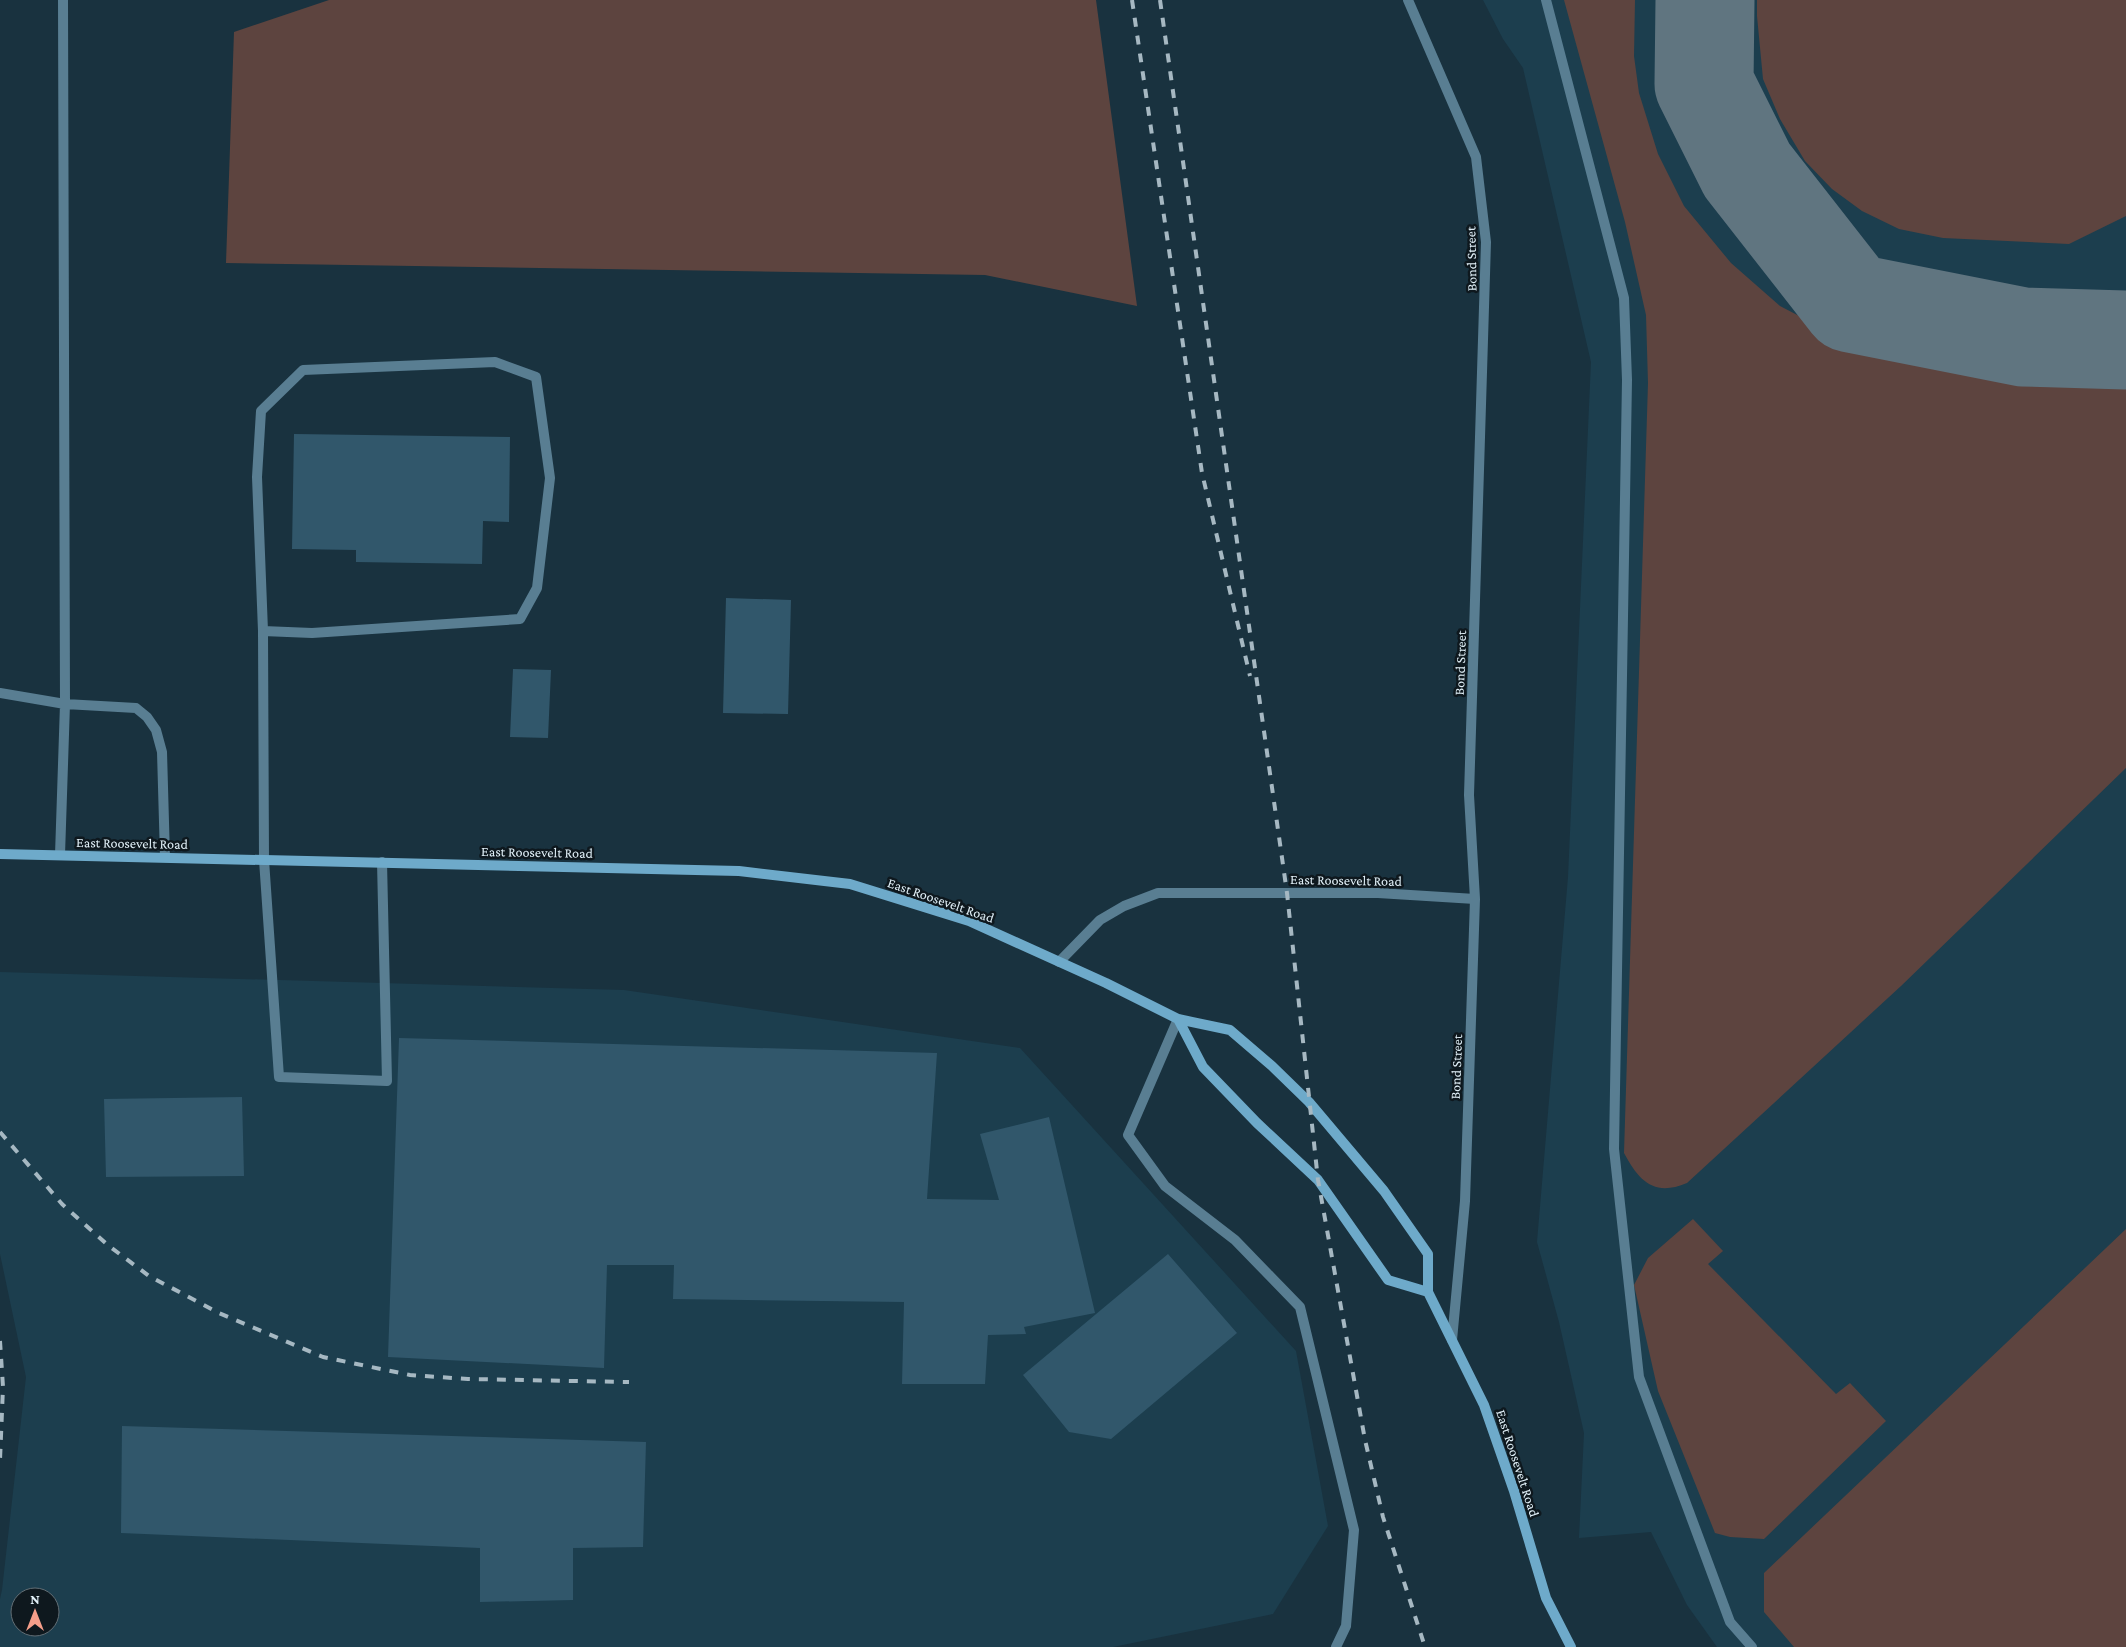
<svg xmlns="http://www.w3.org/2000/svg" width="2126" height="1647" font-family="'Crimson Pro',serif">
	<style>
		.built { fill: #1c3e4e; fill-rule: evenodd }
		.green { fill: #5d443f }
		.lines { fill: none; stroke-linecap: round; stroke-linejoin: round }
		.taxiway { stroke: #607580; stroke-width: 99 }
		.building { fill: #31576b }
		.service { stroke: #597e92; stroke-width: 10 }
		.tertiary { stroke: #597e92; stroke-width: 10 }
		.secondary { stroke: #6eaaca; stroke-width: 10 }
		.rail { stroke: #a6b8c2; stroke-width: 4; stroke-dasharray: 9 9; stroke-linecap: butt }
		.labels { text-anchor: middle; stroke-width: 5; stroke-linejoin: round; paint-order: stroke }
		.street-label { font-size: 14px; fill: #e1f0f8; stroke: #0e181e }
	</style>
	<rect width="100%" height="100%" fill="#19323f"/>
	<path class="built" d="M1483,0H2126V1647H1717L1687,1605L1651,1532L1579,1538L1584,1433L1559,1322L1537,1242L1568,877L1591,362L1523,68L1503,39Z
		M0,972L624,990L1020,1048L1296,1351L1328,1526L1273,1614L1113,1647H0V1599L2,1590L26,1377L0,1254ZM20,1597H50V1627H20Z"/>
	<path class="green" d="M329,0H1096L1137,306L985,275L226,263L234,32Z
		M1564,0H1635L1634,56L1639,93L1658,154L1684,206L1731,263L1780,306L1849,342L1903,361L1958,368L2126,372V768L1901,986L1687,1183C1654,1197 1639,1181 1624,1153L1648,383L1646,315L1625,222Z
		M1757,0H2126V216L2069,244L1943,238L1899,229L1862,211L1832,189L1805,161L1780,119L1763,79L1757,16Z
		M1693,1219L1723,1251L1708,1264L1836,1394L1850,1383L1886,1421L1764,1539L1730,1537L1715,1533L1658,1391L1634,1285L1648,1258Z
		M2126,1229V1647H1794L1764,1612V1573Z"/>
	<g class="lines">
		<path class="taxiway" d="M1705,0L1704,84L1747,170L1851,303L2023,337L2126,340"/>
	</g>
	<path class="building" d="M294,434L510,437L509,522L483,521L482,564L356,562V550L292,549Z
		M726,598L791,600L788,714L723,713Z
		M513,669L551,670L548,738L510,737Z
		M399,1038L937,1053L927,1199L999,1200L980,1134L1049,1117L1095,1313L1024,1327L1026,1334L988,1335L985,1384H902L904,1302L673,1299L674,1265H607L604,1368L388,1357Z
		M242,1097L244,1176L106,1177L104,1099Z
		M1168,1254L1237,1333L1111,1439L1069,1432L1023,1375Z
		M122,1426L646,1442L643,1547L573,1548V1600L480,1602V1548L121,1533Z"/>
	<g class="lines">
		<path class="service" d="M1546,0L1624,298L1627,380L1614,1149L1639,1377L1730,1622L1752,1647
			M263,631L257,477L261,411L303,370L495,362L536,377L550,478L537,588L520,619L312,633L263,631L264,860L279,1077L387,1081L382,862
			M0,693L65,704L136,708L147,717L156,730L162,752L165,857
			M60,855L65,704L63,0
			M1178,1019L1128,1135L1165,1186L1235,1240L1300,1307L1354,1530L1346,1626L1336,1647"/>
		<path class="tertiary" d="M1408,0L1476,157L1486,242L1469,795L1475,899L1465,1201L1452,1340
			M1059,962L1100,920L1124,906L1158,893H1378L1475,899"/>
		<path class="secondary" d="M0,854L739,871L850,884L969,921L1106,983L1178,1019L1230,1030L1272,1066L1309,1102L1384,1191L1428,1254V1292L1484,1405L1514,1491L1546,1598L1571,1647
			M1178,1019L1203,1067L1257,1123L1318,1180L1388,1280L1428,1292"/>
		<path class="rail" d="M1132,0L1202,473L1250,676
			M1160,0L1287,893L1318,1180L1365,1440L1383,1517L1425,1647
			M0,1132L62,1204L109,1246L149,1276L219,1313L323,1357L410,1375L468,1379L629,1382
			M0,1341L3,1387L0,1460"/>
	</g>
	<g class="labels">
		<g class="street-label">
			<text transform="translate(1471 259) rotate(-91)" y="5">Bond Street</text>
			<text transform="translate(1460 663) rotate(-88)" y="5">Bond Street</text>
			<text transform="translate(132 843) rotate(1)" y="5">East Roosevelt Road</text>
			<text transform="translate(537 852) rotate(1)" y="5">East Roosevelt Road</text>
			<text transform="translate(1346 880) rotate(1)" y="5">East Roosevelt Road</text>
			<text transform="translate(941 900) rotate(19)" y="5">East Roosevelt Road</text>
			<text transform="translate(1456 1067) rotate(-88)" y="5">Bond Street</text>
			<text transform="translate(1518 1463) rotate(72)" y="5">East Roosevelt Road</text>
		</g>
	</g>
	<g transform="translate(35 1612)"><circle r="24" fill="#0e181e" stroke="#626e75"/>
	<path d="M0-4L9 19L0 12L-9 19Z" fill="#f49e8a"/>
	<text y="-8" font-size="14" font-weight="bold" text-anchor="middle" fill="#e1f0f8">N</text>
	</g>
</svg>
